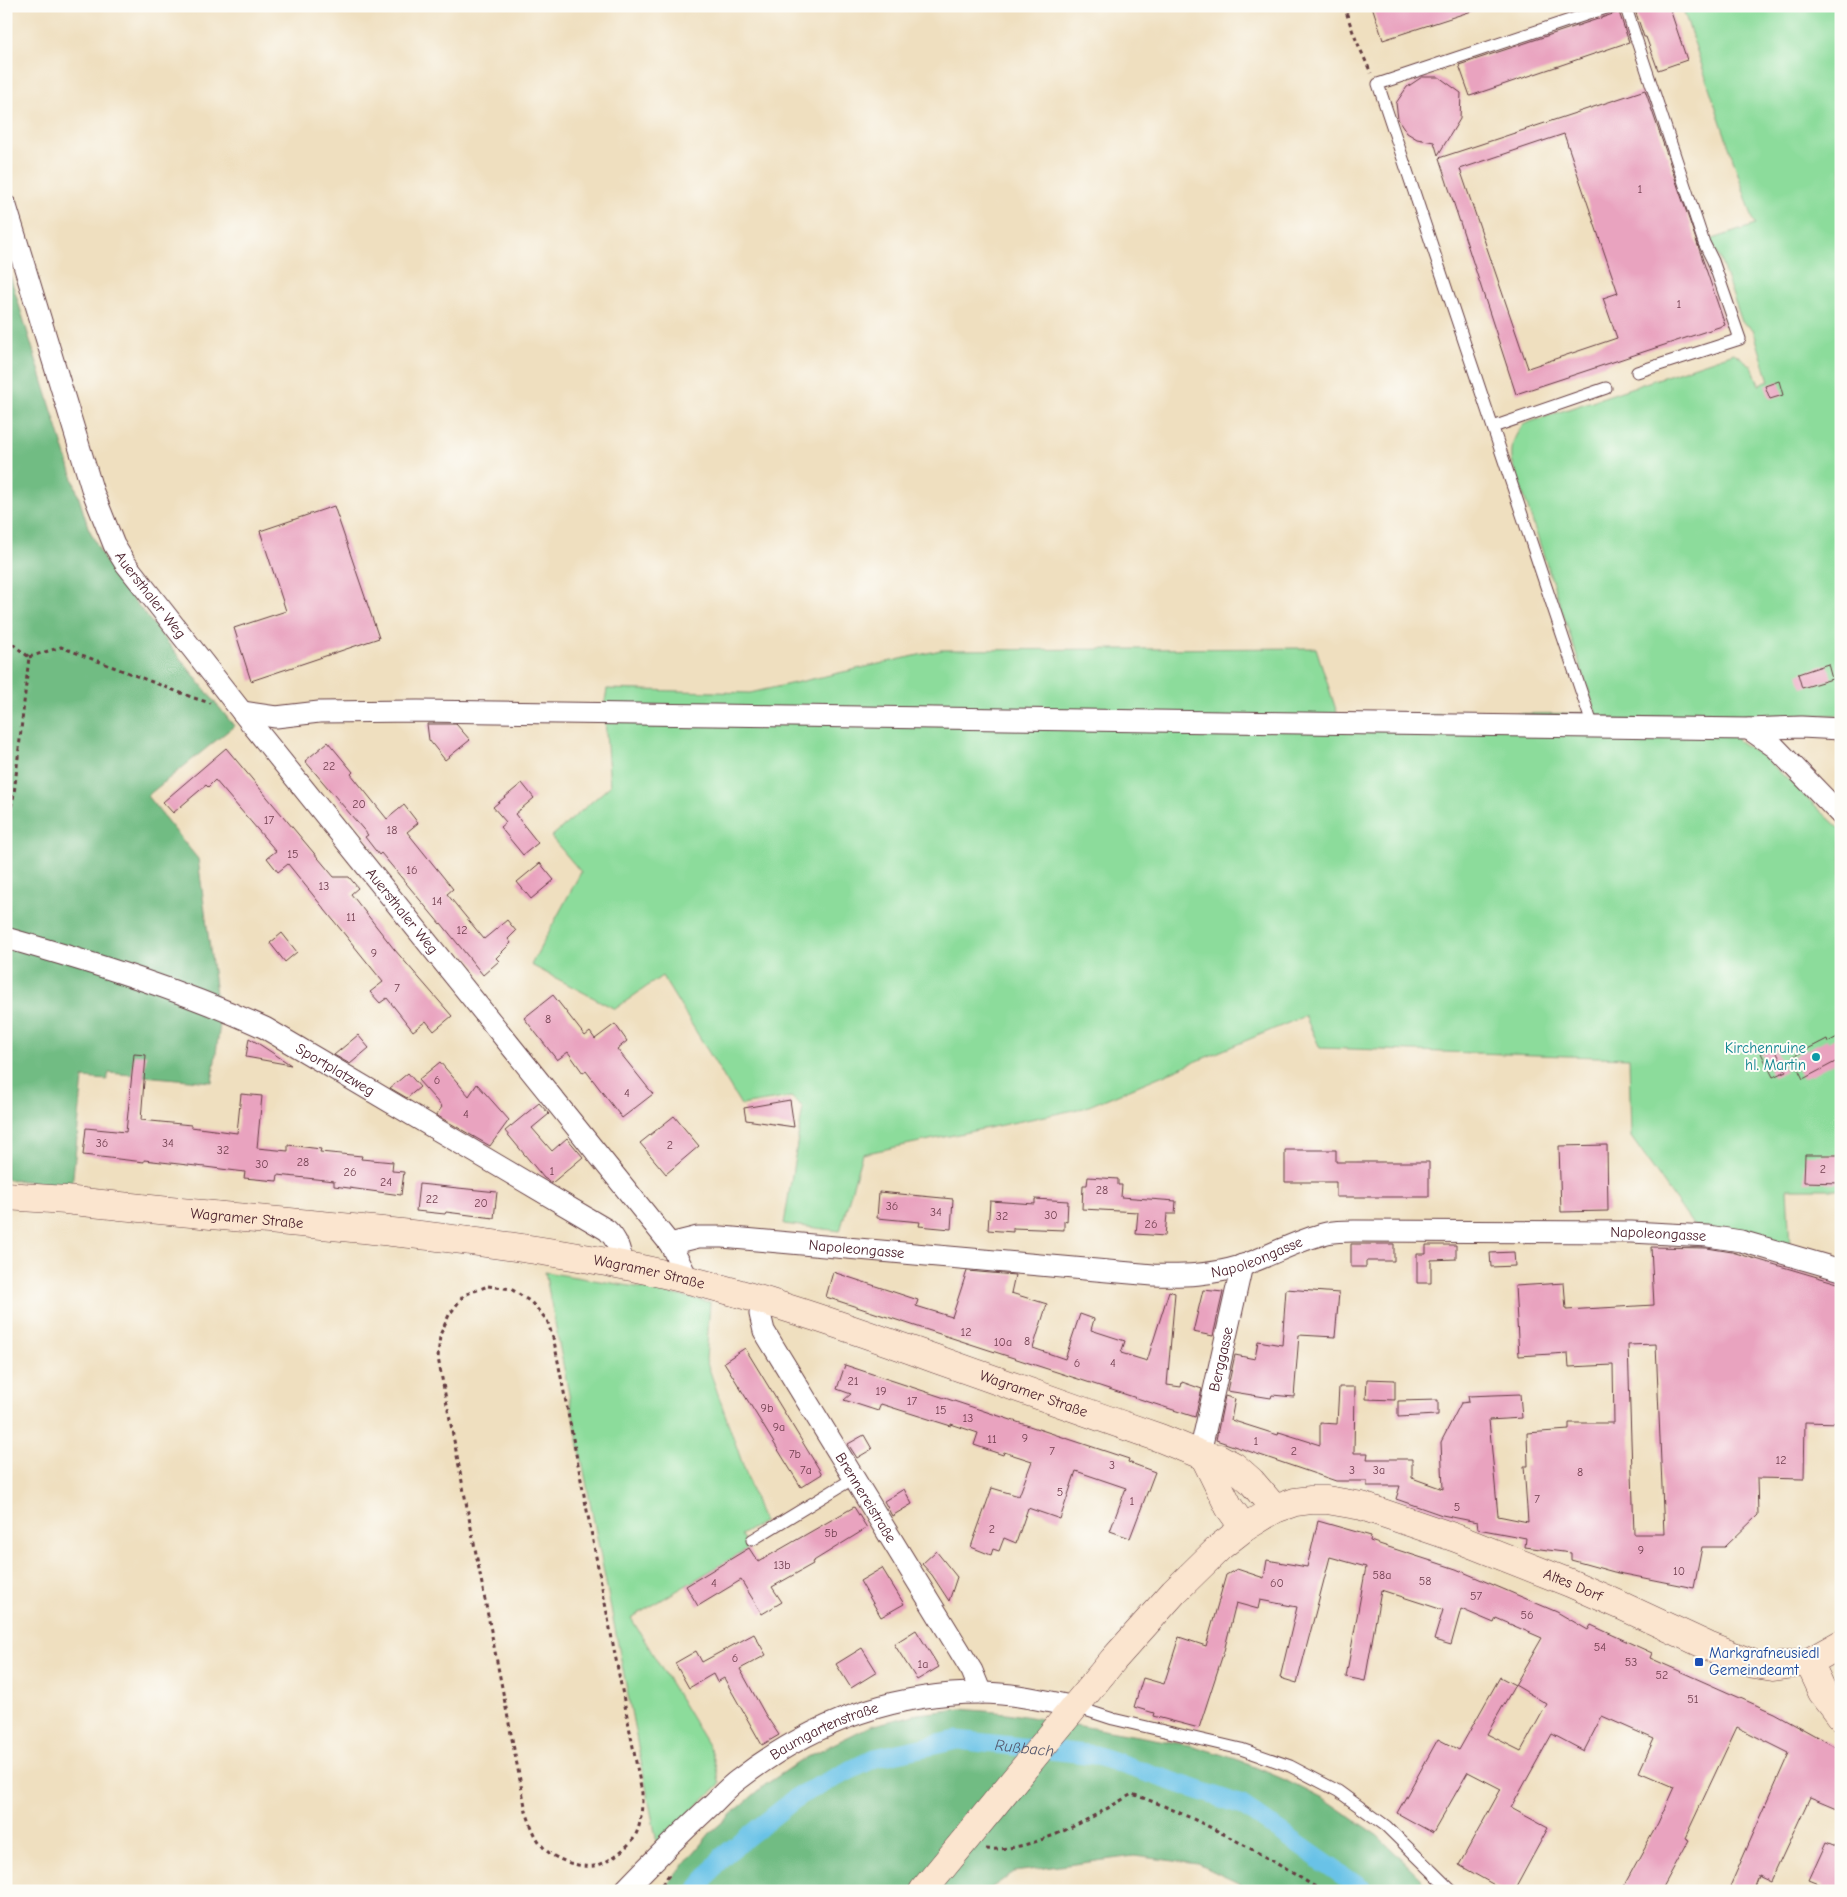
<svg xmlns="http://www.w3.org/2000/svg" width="1847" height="1897" font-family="'Comic Neue',sans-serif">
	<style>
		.green { fill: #8cdc9b; stroke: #6b7e63 }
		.forest { fill: #71bc83; stroke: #5e6e57 }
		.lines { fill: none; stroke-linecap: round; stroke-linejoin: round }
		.canal { stroke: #69c2e7; stroke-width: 19 }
		.building { fill: #e9a3bf; fill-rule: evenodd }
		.lane-casing { stroke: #633c41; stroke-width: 13 }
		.street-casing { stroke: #633c41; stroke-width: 23 }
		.secondary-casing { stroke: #633c41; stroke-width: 29 }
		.path { stroke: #633c41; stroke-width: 3; stroke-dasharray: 4 4; stroke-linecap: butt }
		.lane { stroke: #fff; stroke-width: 11 }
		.street { stroke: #fff; stroke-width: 21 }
		.secondary { stroke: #fbe5cf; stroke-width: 28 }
		.culture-dot { fill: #0f9aa8; stroke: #fdfcf7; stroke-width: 2 }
		.transit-dot { fill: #1a4fb4; stroke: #fdfcf7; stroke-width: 2 }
		.labels { text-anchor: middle; stroke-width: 4; stroke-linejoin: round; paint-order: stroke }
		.number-label { font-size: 12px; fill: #724050 }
		.street-label { font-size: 15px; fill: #4a1f2b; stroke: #fdfcf7 }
		.culture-label { font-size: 15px; fill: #0d838f; stroke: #fdfcf7; text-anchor: end }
		.transit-label { font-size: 15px; fill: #164399; stroke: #fdfcf7; text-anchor: start }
		.water-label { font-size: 16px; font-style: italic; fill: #55586d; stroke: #fdfcf7 }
	</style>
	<rect width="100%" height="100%" fill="#fdfcf7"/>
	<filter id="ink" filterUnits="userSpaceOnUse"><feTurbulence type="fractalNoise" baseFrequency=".02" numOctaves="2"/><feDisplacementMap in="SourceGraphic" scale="10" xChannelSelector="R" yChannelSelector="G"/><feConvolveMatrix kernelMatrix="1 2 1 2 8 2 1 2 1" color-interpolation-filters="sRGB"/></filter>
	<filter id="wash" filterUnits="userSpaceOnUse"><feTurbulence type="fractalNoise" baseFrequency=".0096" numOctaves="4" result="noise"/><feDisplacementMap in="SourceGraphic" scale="20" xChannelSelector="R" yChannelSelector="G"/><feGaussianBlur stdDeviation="1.12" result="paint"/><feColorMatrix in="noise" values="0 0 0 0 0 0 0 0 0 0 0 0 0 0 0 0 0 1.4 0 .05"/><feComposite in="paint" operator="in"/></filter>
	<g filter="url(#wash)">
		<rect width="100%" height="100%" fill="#efdfbf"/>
		<path class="green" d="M1682,6H1841V715H1742L1737,740L1767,760L1841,830V1189H1787L1790,1248L1693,1225L1631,1137L1629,1058L1320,1048L1305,1016L1084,1108L862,1154L840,1231L784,1224L803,1107L791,1097L741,1105L662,976L615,1009L531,965L581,872L551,837L610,786L604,707L607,689L750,693L941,650L1316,648L1338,716L1596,713L1512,460C1511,444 1514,436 1524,424L1734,353L1752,366L1759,385L1769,381L1753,329L1742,322L1720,259L1710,240L1755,225Z
			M545,1272L636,1287L710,1302L706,1360L763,1522L741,1535L749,1548L631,1618L712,1752L720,1784L657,1843Z"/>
		<path class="forest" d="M6,263L88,527L105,561L125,589L234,726L147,796L198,859L220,1024L212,1082L109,1073L107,1080L83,1078L72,1186L6,1179Z
			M961,1709L1007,1713L1194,1746L1236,1759L1283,1779L1330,1803L1378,1836L1434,1891H1255L1198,1864L1134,1856L1014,1872L987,1891H662L711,1832L765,1785L805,1758L870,1726L918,1714Z"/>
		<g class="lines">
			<path class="canal" id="s1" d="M696,1891L722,1857L800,1795L875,1758L957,1740L1095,1755L1242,1805L1365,1891"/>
		</g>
		<g id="blocks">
			<path class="building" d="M1372,6H1477L1478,9L1383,40Z
				M1636,6H1669L1687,60L1658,70L1646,37H1644L1634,7Z
				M1619,12L1629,42L1470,96L1459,65Z
				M1422,77H1439L1461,93L1460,119L1438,155L1434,142L1417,139L1407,133L1398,119L1396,103L1407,87Z
				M1645,90L1725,325L1516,394L1439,158ZM1564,134L1618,293L1603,298L1617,338L1528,368L1460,169Z
				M1779,381L1783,395L1770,399L1765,386Z
				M334,506L379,638L251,681L234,628L286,611L260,531Z
				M1828,664L1832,679L1802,688L1798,674Z
				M427,724H456L470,740L445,760L429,740Z
				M328,742L353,772L351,774L387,819L404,805L418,823L407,832L453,889L447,894L484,939L507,920L516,931L508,939L511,943L496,958L499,961L483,975L441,923L440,924L381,853L379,855L365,837L368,835L305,761Z
				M226,748L334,877H349L358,888L351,894L394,949L452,1016L434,1031L426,1021L413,1031L387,998L380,1003L370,992L383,982L288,864L278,872L267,858L276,851L215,780L208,787L206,785L173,813L163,802Z
				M522,783L534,798L515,814L538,843L523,855L500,827L506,822L493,807Z
				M540,863L554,880L531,899L517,882Z
				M282,933L297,952L285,962L270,943Z
				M553,995L585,1036L590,1032L595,1039L615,1024L627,1041L617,1049L653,1094L622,1118L586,1071L583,1073L568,1052L557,1060L524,1018Z
				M358,1035L369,1048L350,1064L334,1055Z
				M1841,1035V1059L1803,1079L1792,1057L1827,1039L1828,1042Z
				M249,1038L259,1044L291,1065L246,1057Z
				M1774,1047L1786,1071L1773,1077L1761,1053Z
				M134,1054L146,1055L141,1120L191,1125V1127L237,1133L241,1094L262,1096L257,1148L288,1151V1145L321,1149L320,1152L362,1156L361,1159L393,1162L392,1171L404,1172L401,1195L334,1186V1181L278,1175L277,1181L244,1178L245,1172L205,1167L144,1160V1162L83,1155L86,1128L126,1132Z
				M440,1062L469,1096L477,1084L509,1120L490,1146L436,1115L442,1107L418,1080Z
				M408,1073L420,1087L407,1098L390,1088Z
				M790,1100L794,1127L746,1120L744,1108Z
				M539,1103L549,1114L532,1128L552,1151L567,1138L583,1157L552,1183L544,1178L505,1131Z
				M674,1116L699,1146L666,1174L640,1143Z
				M1607,1145L1608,1211L1561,1212L1559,1146Z
				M1285,1150H1336V1162H1429V1197H1336V1182H1285Z
				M1805,1155H1841V1183L1804,1182Z
				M1088,1177L1118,1179V1185H1122L1121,1197L1176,1201L1175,1214H1167L1165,1236L1136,1234L1138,1212L1082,1209L1083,1185H1087Z
				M419,1184L497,1192L494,1218L446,1212L445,1214L416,1211Z
				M879,1192L953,1199L951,1229L919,1226L920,1222L877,1218Z
				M1035,1199L1068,1201L1067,1222L1064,1221V1230L1013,1228V1232L988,1230L990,1201L1035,1204Z
				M1351,1244H1394V1261H1366V1267H1351Z
				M1426,1245H1456V1259L1431,1260V1283H1417V1254H1426Z
				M1651,1247L1707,1248L1732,1252L1841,1284V1423L1805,1422L1804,1479L1757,1478L1758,1515L1725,1547H1702L1694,1588L1614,1572L1571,1560V1553L1525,1547L1526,1538L1478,1529L1477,1522L1442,1515L1396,1499L1400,1486H1367V1481H1336L1216,1440L1225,1396L1235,1399L1231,1420L1278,1435L1279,1432L1320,1445V1423L1337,1424L1339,1387H1355L1354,1453H1368L1367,1459H1412V1478L1443,1489L1441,1442L1461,1403L1469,1402L1468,1396L1520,1394L1522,1418L1489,1420L1498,1516L1528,1522L1524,1466H1528L1527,1433L1569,1430V1423H1614L1613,1365L1569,1367L1568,1353L1519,1356L1515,1286L1564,1283L1566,1310L1654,1305ZM1656,1344L1664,1534H1634L1628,1345Z
				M1514,1252L1515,1266L1491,1267L1490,1253Z
				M967,1271L1015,1275L1011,1293L1047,1304L1033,1348L1065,1359L1080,1314L1094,1319L1091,1330L1125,1341L1121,1353L1147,1361L1169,1291L1175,1293L1167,1385L1181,1387L1182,1382L1202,1389L1195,1417L826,1297L833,1272L918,1300L916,1306L952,1317Z
				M1286,1289L1339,1293L1335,1337L1299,1335L1294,1397L1272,1395L1271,1398L1227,1391L1235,1355L1255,1359L1258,1341L1282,1345Z
				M1203,1290L1223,1292L1213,1336L1193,1332Z
				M745,1348L822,1474L801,1487L724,1362Z
				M845,1365L1129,1459L1128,1462L1155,1472L1130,1538L1110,1531L1126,1488L1076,1471L1060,1519L1028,1508L1016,1543L1004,1538L999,1551L993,1549L991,1555L971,1547L992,1488L1019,1496L1032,1461L1004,1452L1003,1455L974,1445L978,1433L951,1424V1426L881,1404L878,1411L844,1400L851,1394L837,1389Z
				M1367,1379L1395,1380V1400L1366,1399Z
				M1438,1400V1415L1398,1417V1401Z
				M864,1435L872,1449L857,1458L848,1444Z
				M904,1489L912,1504L892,1516L884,1501Z
				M854,1507L867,1528L812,1562L813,1564L772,1587L782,1602L762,1614L741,1580L698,1606L686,1586L749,1548L758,1562Z
				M1318,1521L1371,1536L1370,1541L1456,1569L1557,1612L1588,1630L1591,1625L1652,1653L1650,1658L1774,1713L1841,1750V1810L1810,1797L1771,1881L1758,1875L1752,1891H1728L1789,1753L1737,1727L1685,1838L1689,1840L1661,1891H1621L1658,1823L1674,1787L1639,1772L1654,1739L1602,1716L1584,1751L1552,1734L1511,1808L1548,1828L1514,1891H1505L1459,1865L1501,1789L1468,1772L1433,1833L1397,1813L1438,1739L1459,1750L1500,1677L1515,1685L1542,1638L1496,1618L1494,1623L1461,1609L1451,1645L1434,1640L1443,1610L1381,1590L1365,1681L1346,1677L1366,1567L1330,1557L1297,1683L1280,1678L1297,1607L1260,1600L1258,1609L1236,1603L1224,1651L1199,1728L1153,1716L1154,1713L1134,1707L1143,1678L1164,1684L1179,1637L1206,1646L1226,1575L1237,1569L1264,1578L1267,1560L1307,1567ZM1515,1685L1547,1704L1521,1751L1487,1734Z
				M936,1551L957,1577L949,1601L932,1575L922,1564Z
				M882,1568L904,1604L881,1617L860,1581Z
				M916,1630L939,1667L917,1680L894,1644Z
				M754,1634L766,1655L740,1669L765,1714L779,1735L762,1745L724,1678L717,1682L713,1674L689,1688L675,1663L696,1651L702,1662Z
				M862,1648L877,1672L851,1688L836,1664Z
				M1826,1843L1841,1849V1891H1822L1824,1886L1809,1880Z"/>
		</g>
	</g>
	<g filter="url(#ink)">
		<use href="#blocks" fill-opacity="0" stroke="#633c41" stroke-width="1"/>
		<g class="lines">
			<g class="lane-casing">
				<path id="lane" d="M1623,6L1626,8L1704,243L1713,261L1740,339L1637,372
					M1493,427L1606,388
					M1593,727L1378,84L1612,6
					M752,1540L854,1478
					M1076,1707L1113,1719L1241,1749L1290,1766L1338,1791L1386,1826L1452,1891"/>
			</g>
			<g class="street-casing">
				<g id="street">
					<path id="s2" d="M6,206L93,492L114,545L125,563L242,712L670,1244L688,1279"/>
					<path d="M242,712L276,717L319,712L418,711L1749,729L1801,727L1841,729"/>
					<path d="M1749,729L1775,747L1841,815"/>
					<path id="s3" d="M6,938C94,963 182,990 265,1028L607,1230C618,1240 620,1251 623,1265"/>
					<path id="s4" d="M670,1244L698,1237H722L1153,1275C1184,1276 1211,1275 1241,1266C1270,1256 1297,1240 1327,1233C1336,1231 1345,1231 1354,1231L1631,1232L1708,1236L1741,1241L1841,1270"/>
					<path id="s5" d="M762,1299L760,1314L764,1331L972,1671L981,1693"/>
					<path id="s6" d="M1200,1453L1242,1265"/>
					<path id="s7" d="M624,1891C651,1863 679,1835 708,1808C718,1799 727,1788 738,1780C810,1724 889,1693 980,1693C1011,1693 1043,1700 1074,1707"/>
				</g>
			</g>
			<g class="secondary-casing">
				<g id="secondary">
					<path id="s8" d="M6,1196L66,1200C251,1222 440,1229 622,1265C730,1286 833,1322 936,1359C1010,1385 1085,1412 1160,1438L1204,1456L1219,1458L1234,1466L1251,1481L1275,1509"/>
					<path d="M1204,1456L1229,1507L1244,1528"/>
					<path d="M1809,1662L1823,1692L1841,1716"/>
					<path id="s9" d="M923,1891L1114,1659L1174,1592L1221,1546L1244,1528L1275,1509L1295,1502L1311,1500H1327L1362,1506L1456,1538L1570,1583L1620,1605L1708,1646L1754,1664L1773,1667L1809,1662L1841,1644"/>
				</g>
			</g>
			<path class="path" d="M1344,6L1354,35L1371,73
				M6,639L29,657L14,794L6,832
				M29,657L61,647L194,698L210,703
				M488,1286L511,1289L531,1302L547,1320L554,1341L642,1793C642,1808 642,1824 634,1838C626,1849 607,1864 594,1866C580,1868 557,1860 547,1851C535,1840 531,1825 526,1811L438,1358L440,1335L449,1315L464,1295Z
				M986,1849C1035,1852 1091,1818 1132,1794C1199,1817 1262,1854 1322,1891
				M657,1891L669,1875"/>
			<use href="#lane" class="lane"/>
			<use href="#street" class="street"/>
			<use href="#secondary" class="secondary"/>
		</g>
	</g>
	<circle class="culture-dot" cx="1816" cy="1057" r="5"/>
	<rect class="transit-dot" x="1694" y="1657" width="10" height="10" rx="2.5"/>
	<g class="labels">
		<g class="number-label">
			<text x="1640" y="193">1</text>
			<text x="1679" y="308">1</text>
			<text x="329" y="770">22</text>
			<text x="359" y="808">20</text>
			<text x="269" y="824">17</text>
			<text x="392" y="834">18</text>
			<text x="293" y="858">15</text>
			<text x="412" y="874">16</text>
			<text x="324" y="890">13</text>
			<text x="437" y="905">14</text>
			<text x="351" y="921">11</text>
			<text x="462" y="934">12</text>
			<text x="374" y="957">9</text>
			<text x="397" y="992">7</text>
			<text x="548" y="1023">8</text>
			<text x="437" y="1084">6</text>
			<text x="627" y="1097">4</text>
			<text x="466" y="1118">4</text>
			<text x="102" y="1147">36</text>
			<text x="168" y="1147">34</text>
			<text x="670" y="1149">2</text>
			<text x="223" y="1154">32</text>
			<text x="303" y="1166">28</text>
			<text x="262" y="1168">30</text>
			<text x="1823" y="1173">2</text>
			<text x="552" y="1175">1</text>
			<text x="350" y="1176">26</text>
			<text x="386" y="1186">24</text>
			<text x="1102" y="1194">28</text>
			<text x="432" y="1203">22</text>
			<text x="481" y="1207">20</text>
			<text x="892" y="1210">36</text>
			<text x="936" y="1216">34</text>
			<text x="1051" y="1219">30</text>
			<text x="1002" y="1220">32</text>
			<text x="1151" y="1228">26</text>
			<text x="966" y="1336">12</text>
			<text x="1027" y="1345">8</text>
			<text x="1003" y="1346">10a</text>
			<text x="1077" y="1367">6</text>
			<text x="1113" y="1367">4</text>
			<text x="853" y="1385">21</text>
			<text x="881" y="1395">19</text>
			<text x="912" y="1405">17</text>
			<text x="767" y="1412">9b</text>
			<text x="941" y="1414">15</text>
			<text x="968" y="1422">13</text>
			<text x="779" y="1431">9a</text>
			<text x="1025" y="1442">9</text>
			<text x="992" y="1443">11</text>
			<text x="1256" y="1445">1</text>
			<text x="1052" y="1455">7</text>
			<text x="1294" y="1455">2</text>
			<text x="795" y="1458">7b</text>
			<text x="1781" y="1464">12</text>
			<text x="1112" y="1469">3</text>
			<text x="806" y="1474">7a</text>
			<text x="1352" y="1474">3</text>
			<text x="1379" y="1474">3a</text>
			<text x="1580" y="1476">8</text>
			<text x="1060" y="1496">5</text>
			<text x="1537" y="1503">7</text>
			<text x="1132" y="1505">1</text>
			<text x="1457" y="1511">5</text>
			<text x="992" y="1533">2</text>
			<text x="831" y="1537">5b</text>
			<text x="1641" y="1554">9</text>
			<text x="782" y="1569">13b</text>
			<text x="1679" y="1575">10</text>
			<text x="1382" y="1579">58a</text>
			<text x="1425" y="1585">58</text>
			<text x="714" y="1587">4</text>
			<text x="1277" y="1587">60</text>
			<text x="1476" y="1600">57</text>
			<text x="1527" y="1619">56</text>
			<text x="1600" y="1651">54</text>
			<text x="735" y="1662">6</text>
			<text x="1631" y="1666">53</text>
			<text x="923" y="1668">1a</text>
			<text x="1662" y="1679">52</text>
			<text x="1693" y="1703">51</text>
		</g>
		<g class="street-label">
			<text dy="5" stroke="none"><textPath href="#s2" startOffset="418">Auersthaler Weg</textPath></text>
			<text dy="5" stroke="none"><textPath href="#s2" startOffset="822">Auersthaler Weg</textPath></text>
			<text dy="5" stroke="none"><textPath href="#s3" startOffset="356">Sportplatzweg</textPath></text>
			<text dy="5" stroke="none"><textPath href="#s8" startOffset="242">Wagramer Straße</textPath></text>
			<text dy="5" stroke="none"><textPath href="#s4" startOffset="998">Napoleongasse</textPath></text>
			<text dy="5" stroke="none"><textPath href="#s4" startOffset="188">Napoleongasse</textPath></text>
			<text dy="5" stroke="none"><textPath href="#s4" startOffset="592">Napoleongasse</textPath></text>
			<text dy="5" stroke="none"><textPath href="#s8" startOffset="648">Wagramer Straße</textPath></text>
			<text dy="5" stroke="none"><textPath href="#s6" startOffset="96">Berggasse</textPath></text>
			<text dy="5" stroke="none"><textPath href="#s8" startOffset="1052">Wagramer Straße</textPath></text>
			<text dy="5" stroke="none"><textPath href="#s5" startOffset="228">Brennereistraße</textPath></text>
			<text dy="5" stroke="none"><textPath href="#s9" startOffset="836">Altes Dorf</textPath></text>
			<text dy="5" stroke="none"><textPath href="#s7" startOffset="259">Baumgartenstraße</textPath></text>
		</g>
		<g class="culture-label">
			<text x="1806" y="1053">Kirchenruine<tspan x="1806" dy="17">hl. Martin</tspan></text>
		</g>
		<g class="transit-label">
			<text x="1709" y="1658">Markgrafneusiedl<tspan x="1709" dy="17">Gemeindeamt</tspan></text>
		</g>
		<g class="water-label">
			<text dy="6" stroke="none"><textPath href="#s1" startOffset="378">Rußbach</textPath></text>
		</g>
	</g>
	<rect width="1847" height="1897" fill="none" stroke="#fdfcf7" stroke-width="25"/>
</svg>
